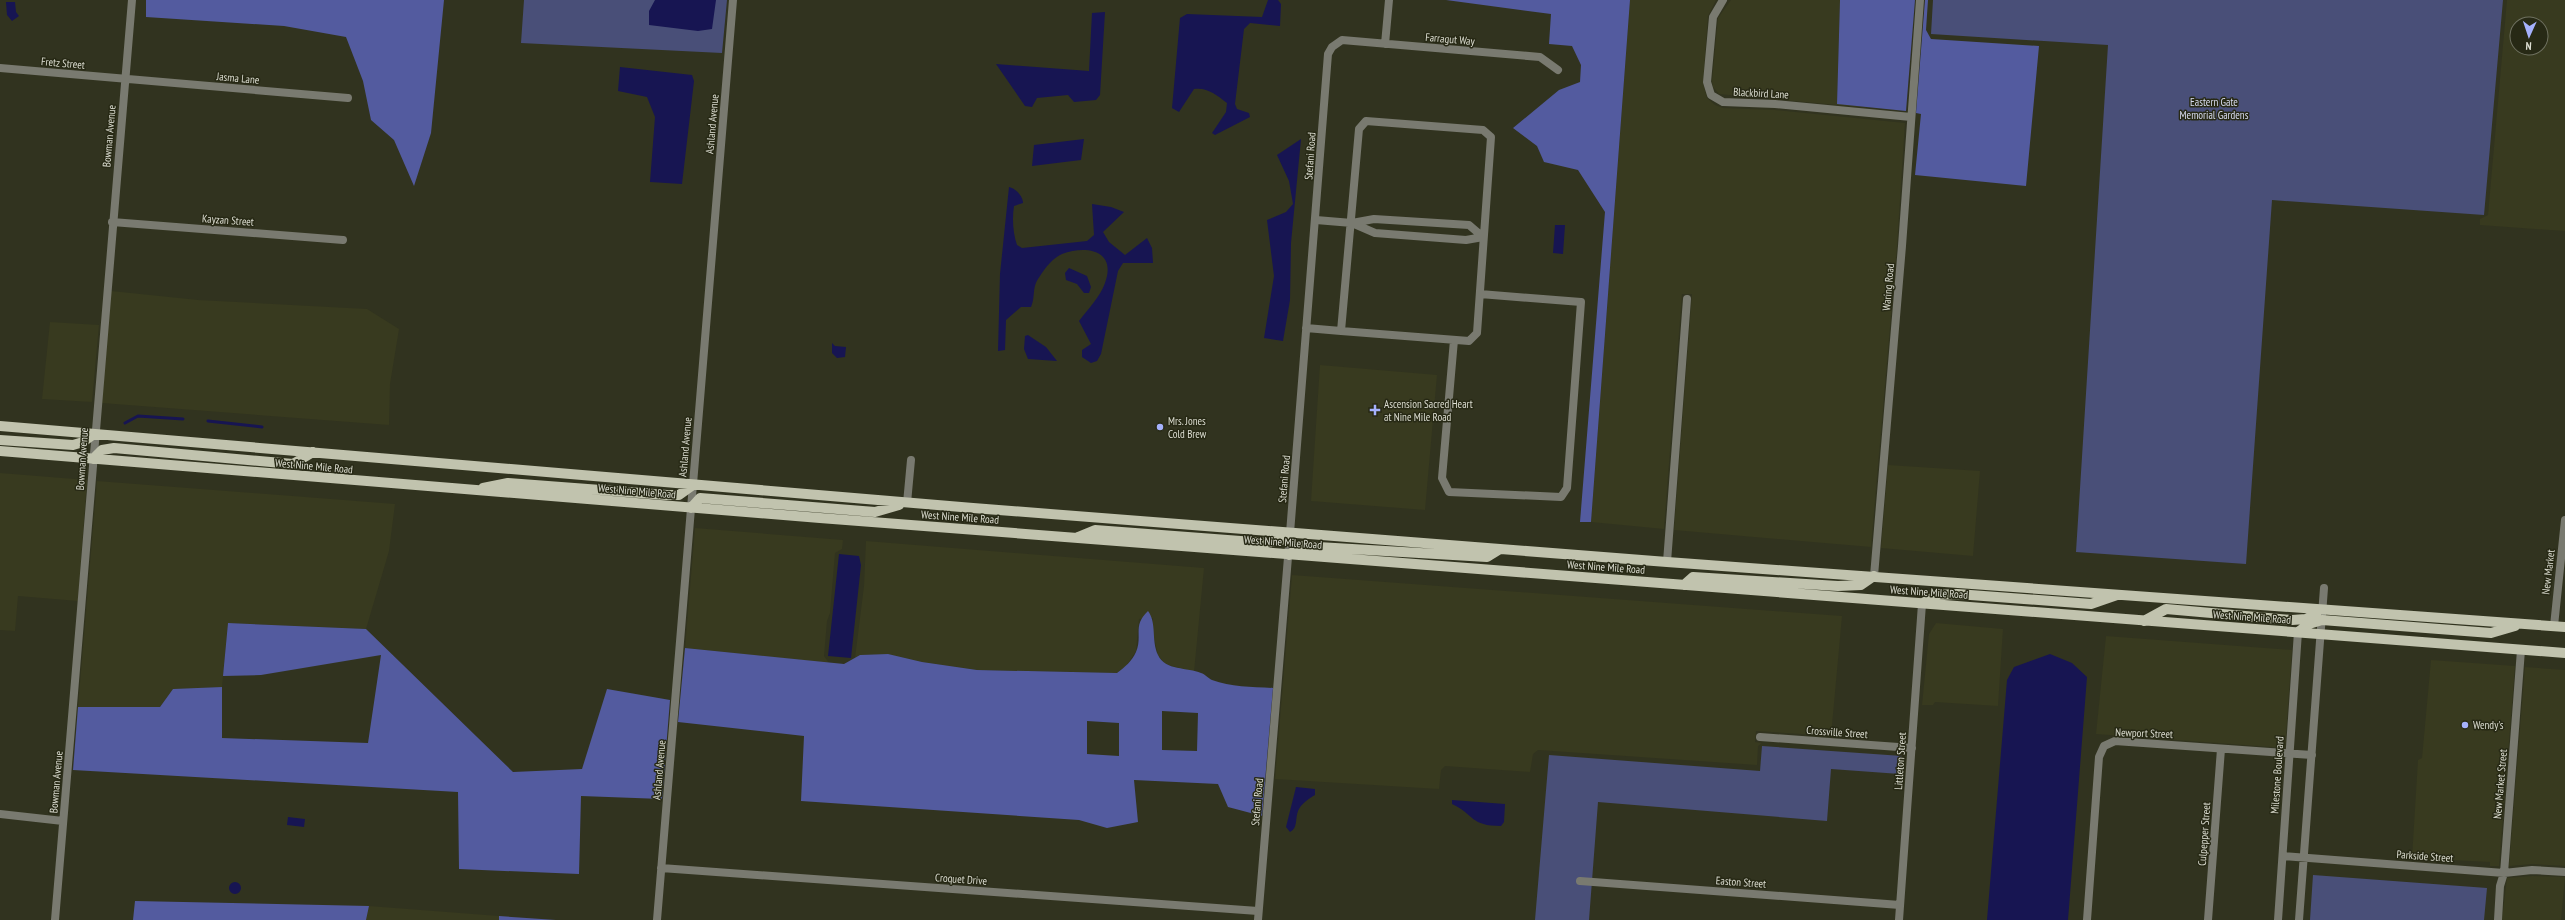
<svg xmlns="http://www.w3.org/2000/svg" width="2565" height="920" font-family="'PT Sans Narrow',sans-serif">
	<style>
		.built { fill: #383a1f; fill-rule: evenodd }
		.green { fill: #494f78 }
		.forest { fill: #535b9f; fill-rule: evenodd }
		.water { fill: #171552 }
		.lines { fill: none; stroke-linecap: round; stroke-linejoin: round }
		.stream { stroke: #171552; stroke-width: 3 }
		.minor { stroke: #797a70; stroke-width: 8 }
		.tertiary { stroke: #797a70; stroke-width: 8 }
		.primary { stroke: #c1c3ae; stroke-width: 10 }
		.poi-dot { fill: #a5b1fc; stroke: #272915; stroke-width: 1.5 }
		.labels { text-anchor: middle; stroke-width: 3; stroke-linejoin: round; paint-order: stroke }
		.street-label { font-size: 11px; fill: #dcddd1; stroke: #272915 }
		.park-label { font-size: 11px; fill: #d8dcf0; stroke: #272915 }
		.poi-label { font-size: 11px; fill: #dcddd1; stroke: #272915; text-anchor: start }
	</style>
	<rect width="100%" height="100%" fill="#31331f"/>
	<path class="built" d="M1630,0H1716L1708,16L1703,83L1707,98L1715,105L1723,108L1775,110L1905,123L1897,246L1871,547L1674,530L1692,294H1682L1664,529L1591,522Z
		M1731,0H1840L1837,103L1870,108L1719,94L1713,87L1712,81L1718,18Z
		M2507,0H2565V231L2480,225V219L2488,215ZM2517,24H2541V48H2517Z
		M111,291L198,300L367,309L399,329L390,384L389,425L102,403Z
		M50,322L99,325L92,402L42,399Z
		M1320,365L1437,375L1425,510L1311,501Z
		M1888,465L1980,471L1973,556L1881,548Z
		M0,473L87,480L78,601L18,596L15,631L0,630Z
		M97,481L395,504L389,551L366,629L228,623L222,687L173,689L160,707H78Z
		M695,528L843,540L842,549L835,553L830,613L827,621L824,656L829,663L685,648Z
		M866,541L1204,568L1194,672L1165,664L1158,655L1153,633V618L1139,619L1136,651L1127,665L1117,673L977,670L922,662L888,654L860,655L855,658L864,586Z
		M1292,575L1842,616L1831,736L1756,731L1755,742L1762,743L1758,746L1757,765L1538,750L1533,754L1530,772L1445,766L1441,770L1439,789L1275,779Z
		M1936,623L2003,629L1998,706L1935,702L1933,705H1922L1929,634Z
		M2106,636L2292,650L2285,748L2096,734Z
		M2431,660L2515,666L2499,866H2490V862L2412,858L2418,760L2422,758Z
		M2525,667L2565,670V866L2532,864L2509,866Z
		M2532,876L2565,877L2561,920H2502L2507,878Z
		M369,906L499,916V920H366Z"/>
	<path class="green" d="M524,0H727L722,53L521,43Z
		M1933,0H2503L2484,215L2272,200L2246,564L2076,552L2108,45L1931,34Z
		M1762,746L1902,756L1900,774L1831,769L1827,821L1598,802L1589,920H1535L1549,755L1760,771Z
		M2313,875L2487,888L2484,920H2310Z"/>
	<path class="forest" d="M146,0H444L431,133L414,186L394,140L371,120L363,81L346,37L284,26L146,17Z
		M1446,0H1630L1591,522H1580L1605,212L1578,170L1544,162L1537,146L1513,128L1559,90L1580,82L1581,65L1572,46L1549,44L1551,14Z
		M1840,0H1915L1906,111L1837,104Z
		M1925,0H1928L1926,30L1931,39L2039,46L2026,186L1915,175L1921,114L1916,113Z
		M1148,611C1157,623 1151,640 1158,655C1165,671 1188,667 1201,673C1205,674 1208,678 1212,680C1231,687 1252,687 1273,688L1262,816L1228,807L1218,784L1134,780L1138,822L1107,828L1079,820L801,801L804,736L678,722L685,648L844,664L860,655L888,654L922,662L977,670L1117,673C1125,667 1132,661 1136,652C1143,635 1132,626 1148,611ZM1162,711L1198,713L1197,751L1162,750ZM1087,721L1119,723V756L1087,754Z
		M228,623L366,629L513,772L582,769L607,689L670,700L662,799L581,796L579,874L459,869L458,792L73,770L78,707H160L173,689L222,687V738L368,743L381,655L261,675L223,676Z
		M135,901L369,906L366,920H133Z
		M499,916L556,920H499Z"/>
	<path class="water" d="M655,0H716L712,29L698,31L649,25V11Z
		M1268,0H1278L1281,4L1280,26L1250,23L1244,29L1235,104L1237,109L1249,113L1250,117L1215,135L1212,133L1226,112L1227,103C1217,95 1207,87 1194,89L1179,112L1172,108L1180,18L1187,14L1262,17Z
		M6,2H15L16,12L19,16L12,21L7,15Z
		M1105,12L1100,95L1096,100L1074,102L1068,95L1037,98L1032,107L1025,106L996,64L1089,71L1092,13Z
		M620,67L692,75L694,81L682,184L650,182L655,117L647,97L618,91Z
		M1084,139L1081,160L1032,166L1034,145Z
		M1301,139L1291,243L1290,300L1283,341L1264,338L1274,276L1267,220L1286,212L1293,204L1289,181L1277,155Z
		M1009,187C1015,188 1023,196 1023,203L1014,206C1012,219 1013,233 1017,245L1022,248L1087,241L1094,235L1092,204L1111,207L1124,212L1103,232L1109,242L1125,255L1147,238L1152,248L1153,263H1123L1118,271L1101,354L1097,361L1091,363L1082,357V350L1091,344L1079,321C1088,309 1100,297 1105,283C1117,250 1086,245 1062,254C1053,258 1045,268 1040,276C1031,288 1036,296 1031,307H1021L1006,320L1005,350L998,351L1000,274Z
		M1555,225H1565L1563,254L1553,253Z
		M1069,268L1087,276L1091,287L1089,293H1084L1077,284L1066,280L1065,273Z
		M1028,335L1046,347L1057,361L1028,359L1024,349L1025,336Z
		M832,343L835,346L846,347L845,357L837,358L832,353Z
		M839,554L859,556L861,565L851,658L828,656Z
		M2050,654L2072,663L2087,677L2068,920H1987L2007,680L2014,667Z
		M1296,787L1315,789V795C1308,799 1301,804 1298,811C1295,819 1298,828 1290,832L1286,827Z
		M1452,800L1505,804L1504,822L1501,826C1470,826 1475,815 1452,804Z
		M288,817L305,819L304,827L287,825Z
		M229 888a6 6 0 1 1 12 0a6 6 0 1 1-12 0Z"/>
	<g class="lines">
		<path class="stream" d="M208,421L262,427
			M125,423L138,416L183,419"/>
		<path class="minor" d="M1723,0L1713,17L1707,82L1711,95L1723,102L1775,104L1911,117
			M1385,44L1389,0
			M0,68L348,98
			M1366,121L1483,130L1491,137L1477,333L1469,341L1341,331L1359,129Z
			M1316,220L1352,223L1374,219L1469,225L1483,237L1466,240L1375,233L1352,223
			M112,222L343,240
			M1306,328L1341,331
			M1454,340L1442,478L1449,492L1561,497L1567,488L1581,302L1480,294
			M907,503L911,460
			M1290,533L1328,54L1332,47L1342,40L1540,57L1558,70
			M1667,562L1687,299
			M1874,576L1902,246L1920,0
			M2554,626L2565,520
			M1760,737L1912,748
			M0,814L63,821
			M2283,856L2504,873L2532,870L2565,872
			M661,868L1258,911
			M1580,881L1900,905
			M55,920L132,0
			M657,920L733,0
			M1899,920L1922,604
			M2087,920L2099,757L2104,746L2115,741L2312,755
			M2208,920L2221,749
			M2278,920L2298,632
			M2299,920L2324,588
			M2498,920L2500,886L2504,873L2521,650"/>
		<path class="tertiary" d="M1258,920L1290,533"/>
		<path class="primary" d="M0,426L973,508L1667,562L2565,627
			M0,440L73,445L83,442L94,434
			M0,451L820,518L2565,653
			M93,459L102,450L114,448L293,464L313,452
			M483,488L508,483L667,495H679L693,485
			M691,508L700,498L875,512L899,505
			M1078,537L1095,530L1267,543L1285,539L1290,533
			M1289,555L1301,546L1487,557L1500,549
			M1684,585L1693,577L1838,586L1861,585L1874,576
			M1923,603L1938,595L1957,594L2091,604L2117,595
			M2144,621L2166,609L2292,620L2306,619L2316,615
			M2298,632L2309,624L2322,620L2491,633L2515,626"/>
	</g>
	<g class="poi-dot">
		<path d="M1373 404h4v4h4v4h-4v4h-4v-4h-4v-4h4z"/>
		<circle cx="1160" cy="427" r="4"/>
		<circle cx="2465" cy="725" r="4"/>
	</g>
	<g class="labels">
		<g class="street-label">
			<text transform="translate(1450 39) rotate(5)" y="4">Farragut Way</text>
			<text transform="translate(63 63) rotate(5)" y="4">Fretz Street</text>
			<text transform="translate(238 78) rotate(5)" y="4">Jasma Lane</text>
			<text transform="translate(1761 93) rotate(3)" y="4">Blackbird Lane</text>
			<text transform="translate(712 124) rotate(-85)" y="4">Ashland Avenue</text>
			<text transform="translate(109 136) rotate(-85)" y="4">Bowman Avenue</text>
			<text transform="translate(1310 156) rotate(-86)" y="4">Stefani Road</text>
			<text transform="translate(228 220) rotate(4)" y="4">Kayzan Street</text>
			<text transform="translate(1888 287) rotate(-85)" y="4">Waring Road</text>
			<text transform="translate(685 447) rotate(-85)" y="4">Ashland Avenue</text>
			<text transform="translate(82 459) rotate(-86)" y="4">Bowman Avenue</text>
			<text transform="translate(314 466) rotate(5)" y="4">West Nine Mile Road</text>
			<text transform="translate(1284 479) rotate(-85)" y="4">Stefani Road</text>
			<text transform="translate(637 491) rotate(5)" y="4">West Nine Mile Road</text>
			<text transform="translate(960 517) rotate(4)" y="4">West Nine Mile Road</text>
			<text transform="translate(1283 542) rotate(4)" y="4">West Nine Mile Road</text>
			<text transform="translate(1606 567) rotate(4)" y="4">West Nine Mile Road</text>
			<text transform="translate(2548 572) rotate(-83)" y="4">New Market</text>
			<text transform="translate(1929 592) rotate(4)" y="4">West Nine Mile Road</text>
			<text transform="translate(2252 617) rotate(4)" y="4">West Nine Mile Road</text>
			<text transform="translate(1837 732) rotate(4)" y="4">Crossville Street</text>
			<text transform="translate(2144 733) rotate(2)" y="4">Newport Street</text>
			<text transform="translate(1900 761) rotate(-86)" y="4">Littleton Street</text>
			<text transform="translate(659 770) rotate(-85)" y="4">Ashland Avenue</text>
			<text transform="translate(2277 775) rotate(-86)" y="4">Milestone Boulevard</text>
			<text transform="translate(56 782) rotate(-85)" y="4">Bowman Avenue</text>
			<text transform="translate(2500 784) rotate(-85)" y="4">New Market Street</text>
			<text transform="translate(1257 802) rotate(-85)" y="4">Stefani Road</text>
			<text transform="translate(2204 834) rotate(-86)" y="4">Culpepper Street</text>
			<text transform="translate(2425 856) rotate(4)" y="4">Parkside Street</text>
			<text transform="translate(961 879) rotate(4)" y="4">Croquet Drive</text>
			<text transform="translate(1741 882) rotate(4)" y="4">Easton Street</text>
		</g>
		<g class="park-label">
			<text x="2214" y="106">Eastern Gate<tspan x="2214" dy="13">Memorial Gardens</tspan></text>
		</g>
		<g class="poi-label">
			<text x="1384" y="408">Ascension Sacred Heart<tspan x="1384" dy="13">at Nine Mile Road</tspan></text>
			<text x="1168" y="425">Mrs. Jones<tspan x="1168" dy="13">Cold Brew</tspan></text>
			<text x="2473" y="729">Wendy's</text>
		</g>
	</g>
	<g transform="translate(2529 36) rotate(183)"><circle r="19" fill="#272915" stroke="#6f7160"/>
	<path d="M0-3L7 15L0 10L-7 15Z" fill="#a5b1fc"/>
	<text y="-6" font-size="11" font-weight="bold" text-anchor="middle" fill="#dcddd1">N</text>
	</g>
</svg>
